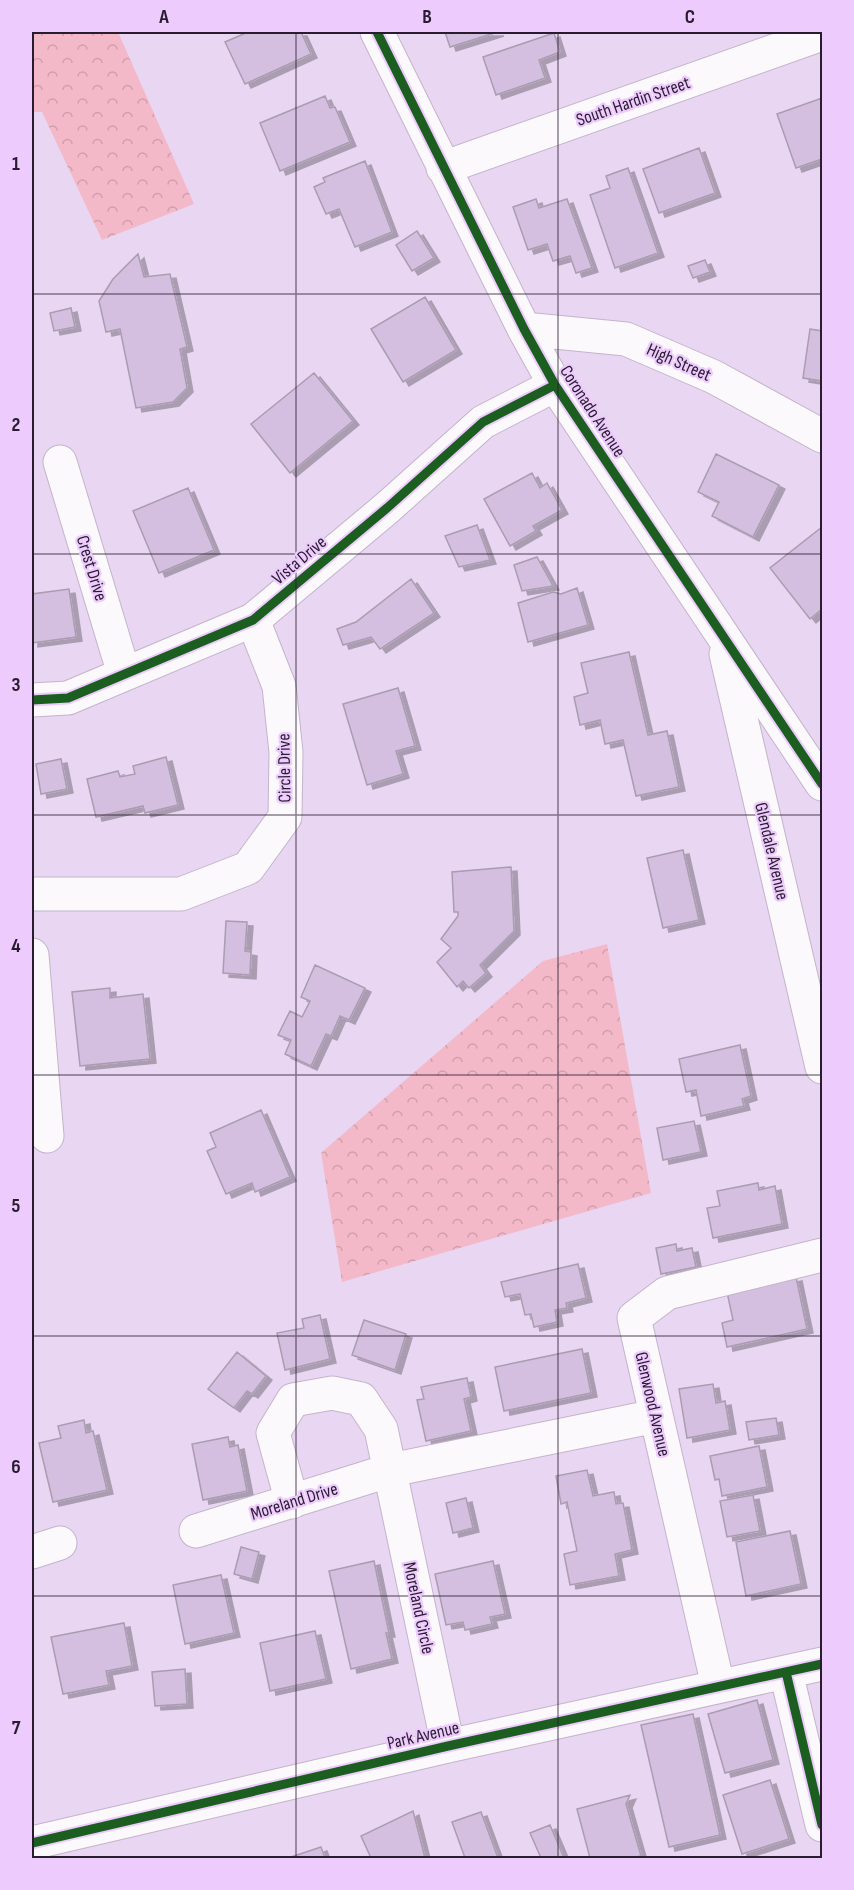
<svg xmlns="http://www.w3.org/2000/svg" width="854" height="1890" font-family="'Sofia Sans Condensed',sans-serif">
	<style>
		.forest { fill: url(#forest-crowns) }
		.building { fill: #d5bfe0; stroke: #aa9cb1; stroke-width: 1.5; filter: url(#shadow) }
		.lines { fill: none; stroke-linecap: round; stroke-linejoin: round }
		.minor-casing { stroke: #c3b4ca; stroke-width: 35 }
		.minor { stroke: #fcf9fd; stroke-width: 33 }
		.cycleway-casing { stroke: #edcbfd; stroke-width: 13 }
		.cycleway { stroke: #1b5e20; stroke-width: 9 }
		.grid { fill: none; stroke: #291c2f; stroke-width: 1.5; stroke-opacity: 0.55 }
		.labels { text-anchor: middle; stroke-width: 4.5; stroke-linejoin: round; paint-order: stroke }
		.street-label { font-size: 18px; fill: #291c2f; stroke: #edcbfd }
		.neatline { fill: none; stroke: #291c2f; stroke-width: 2 }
		.grid-label { font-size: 20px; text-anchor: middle; font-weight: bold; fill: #291c2f }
	</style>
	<defs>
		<pattern id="forest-crowns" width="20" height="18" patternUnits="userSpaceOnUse" patternTransform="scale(1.5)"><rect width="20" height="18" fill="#f3b9c9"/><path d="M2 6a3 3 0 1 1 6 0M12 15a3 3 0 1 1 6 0" fill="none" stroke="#d09ead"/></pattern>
		<filter id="shadow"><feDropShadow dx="6" dy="4" stdDeviation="0" flood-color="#0004"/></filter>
	</defs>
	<rect width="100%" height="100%" fill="#e9d6f2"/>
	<path class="forest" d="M32,32H118L194,204L102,240L42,112H32Z
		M607,944L651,1193L342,1282L321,1153L543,961Z"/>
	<path class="building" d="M248,32H301L311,54L245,84L225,42Z
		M445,32H498L450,47Z
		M554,33L560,52L539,60L545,78L496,95L483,57Z
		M325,96L330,108L335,107L350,142L280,171L260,123Z
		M822,98V159L796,168L777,114Z
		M699,148L715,193L659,213L643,169Z
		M365,161L392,232L355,247L339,209L326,214L314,187L325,182L323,178Z
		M628,168L658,253L615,268L590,195L610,188L606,176Z
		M536,199L539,208L567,199L592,268L576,273L570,256L553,261L547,244L528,250L513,207Z
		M417,231L434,258L412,271L396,245Z
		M138,254L144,277L170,274L187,347L180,349L187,388L173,402L136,408L120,329L106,332L99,301L113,279Z
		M705,260L710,272L693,278L688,266Z
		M425,297L456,350L403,382L371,329Z
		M71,308L75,327L54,331L50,313Z
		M810,329L822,331V381L803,378Z
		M314,373L353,421L290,473L251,424Z
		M716,454L779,485L753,537L712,516L719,502L698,492Z
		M532,473L540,488L547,483L562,510L533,526L536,531L510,546L484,499Z
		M188,488L214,550L159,573L133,511Z
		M477,525L490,560L459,567L445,536Z
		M822,527V609L810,619L770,568Z
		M537,557L553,586L522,591L514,565Z
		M411,579L434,613L380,649L371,637L343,645L337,629L356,622Z
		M577,588L588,625L528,642L518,603L553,592L561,594Z
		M69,589L76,637L32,643V594Z
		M629,652L648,735L667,731L679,787L636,796L623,740L605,744L600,720L580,725L574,697L588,693L581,663Z
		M398,688L415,746L396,751L403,774L367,785L343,704Z
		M166,757L178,805L145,813L143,806L96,817L87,779L118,771L120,777L135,774L133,766Z
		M61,759L67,789L41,794L36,764Z
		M683,850L699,920L663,928L647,858Z
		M511,867L514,931L480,965L486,973L469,988L463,981L457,987L437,962L451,948L441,939L458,916V912H454L452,872Z
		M226,921L247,922L245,951L251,952L250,975L223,973Z
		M315,965L365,988L349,1020L340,1016L331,1036L326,1034L311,1066L285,1054L291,1040L278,1035L290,1011L302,1017L310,1001L301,997Z
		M110,988V998L143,994L150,1059L80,1066L72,992Z
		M740,1045L751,1096L742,1099L744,1106L701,1116L696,1090L686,1092L679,1059Z
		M261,1110L290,1177L255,1192L252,1183L226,1194L207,1151L216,1147L210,1133Z
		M694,1121L701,1152L663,1160L657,1128Z
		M758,1183L759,1190L775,1186L782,1224L713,1238L707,1208L720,1206L717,1191Z
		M676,1244L677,1251L692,1248L696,1267L661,1274L656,1248Z
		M578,1264L586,1298L566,1303L567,1308L555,1310L557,1322L534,1327L531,1314L525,1315L520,1294L505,1297L501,1282Z
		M796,1277L807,1329L727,1347L722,1323L733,1320L727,1292Z
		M320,1315L330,1359L285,1370L277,1333L304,1328L302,1319Z
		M364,1320L406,1334L395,1370L352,1355Z
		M582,1349L591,1393L504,1411L495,1367Z
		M237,1352L266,1376L252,1394L247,1391L234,1408L208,1389Z
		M467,1378L471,1397L464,1399L471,1431L426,1441L417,1400L424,1399L421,1387Z
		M713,1384L716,1403L725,1401L730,1430L687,1438L679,1389Z
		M776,1418L779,1435L749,1440L746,1422Z
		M84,1420L86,1433L93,1431L107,1490L53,1502L39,1443L61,1438L58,1426Z
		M228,1437L230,1447L238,1445L247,1491L203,1500L192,1444Z
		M759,1446L767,1487L722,1496L719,1479L715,1480L710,1456Z
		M587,1470L593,1496L614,1492L616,1504L623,1503L632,1550L615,1554L619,1576L570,1585L564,1554L577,1551L567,1502L561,1504L556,1476Z
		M753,1495L760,1531L727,1537L720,1501Z
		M466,1498L473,1528L453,1533L446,1503Z
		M790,1531L801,1584L746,1596L736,1542Z
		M241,1547L259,1552L252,1579L234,1574Z
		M374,1561L389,1633H386L392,1659L351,1669L329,1571Z
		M493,1561L505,1614L490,1617L492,1624L465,1630L463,1622L446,1625L435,1574Z
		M221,1575L234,1633L185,1644L173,1585Z
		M124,1623L132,1666L106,1671L109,1685L63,1694L51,1637Z
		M315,1631L326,1679L270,1691L260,1643Z
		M185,1669L187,1704L155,1706L152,1672Z
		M757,1700L773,1760L725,1773L708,1714Z
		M693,1714L720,1835L669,1847L641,1725Z
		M770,1780L789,1839L742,1854L723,1795Z
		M630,1795L626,1804L641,1856L630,1858H590L577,1809Z
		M413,1811L425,1858H371L361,1836Z
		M481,1812L498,1858H465L452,1822Z
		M550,1825L564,1858H541L530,1833Z
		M321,1847L325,1858H288Z"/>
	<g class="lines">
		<g class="minor-casing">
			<path id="minor" d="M377,32L524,329L555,385L822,784
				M443,168L822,34
				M524,329L626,339L714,377L822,436
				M60,462L124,674
				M726,654L822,1067
				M32,700L68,698L253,620L387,508L483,422L555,385
				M32,894H181L248,868L285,817L286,752L279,686L253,620
				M32,955L47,1136
				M292,1502L273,1433L293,1400L332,1393L361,1399L381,1429L448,1746
				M196,1531L391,1470L656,1416
				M32,1552L60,1543
				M786,1672L822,1825
				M718,1686L634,1318L667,1293L822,1255
				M32,1843L448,1746L822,1664"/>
		</g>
		<use href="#minor" class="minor"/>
		<g class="cycleway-casing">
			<path id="cycleway" d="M377,32L524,329L555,385L822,784
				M32,700L68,698L253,620L387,508L483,422L555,385
				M786,1672L822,1825
				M32,1843L448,1746L822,1664"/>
		</g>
		<use href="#cycleway" class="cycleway"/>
	</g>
	<path class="grid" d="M296,32V1858M558,32V1858M32,294H822M32,554H822M32,815H822M32,1075H822M32,1336H822M32,1596H822"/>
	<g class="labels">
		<g class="street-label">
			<text transform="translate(633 101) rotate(-19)" y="6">South Hardin Street</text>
			<text transform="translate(679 362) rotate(24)" y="6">High Street</text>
			<text transform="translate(593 411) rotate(57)" y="6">Coronado Avenue</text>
			<text transform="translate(299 560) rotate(-40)" y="6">Vista Drive</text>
			<text transform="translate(92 568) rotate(73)" y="6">Crest Drive</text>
			<text transform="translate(284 768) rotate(-91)" y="6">Circle Drive</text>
			<text transform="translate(772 851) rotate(77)" y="6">Glendale Avenue</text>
			<text transform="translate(653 1404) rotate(77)" y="6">Glenwood Avenue</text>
			<text transform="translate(294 1501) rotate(-17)" y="6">Moreland Drive</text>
			<text transform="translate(419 1608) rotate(78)" y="6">Moreland Circle</text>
			<text transform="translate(423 1735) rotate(-13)" y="6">Park Avenue</text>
		</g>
	</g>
	<rect width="854" height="1890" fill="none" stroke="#edcbfd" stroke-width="66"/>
	<rect x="33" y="33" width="788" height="1824" class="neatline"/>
	<g class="grid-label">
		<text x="164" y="23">A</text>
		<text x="427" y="23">B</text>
		<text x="690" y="23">C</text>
		<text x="16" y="170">1</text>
		<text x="16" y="431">2</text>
		<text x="16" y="691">3</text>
		<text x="16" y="952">4</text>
		<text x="16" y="1212">5</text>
		<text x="16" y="1473">6</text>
		<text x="16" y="1734">7</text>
	</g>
</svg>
